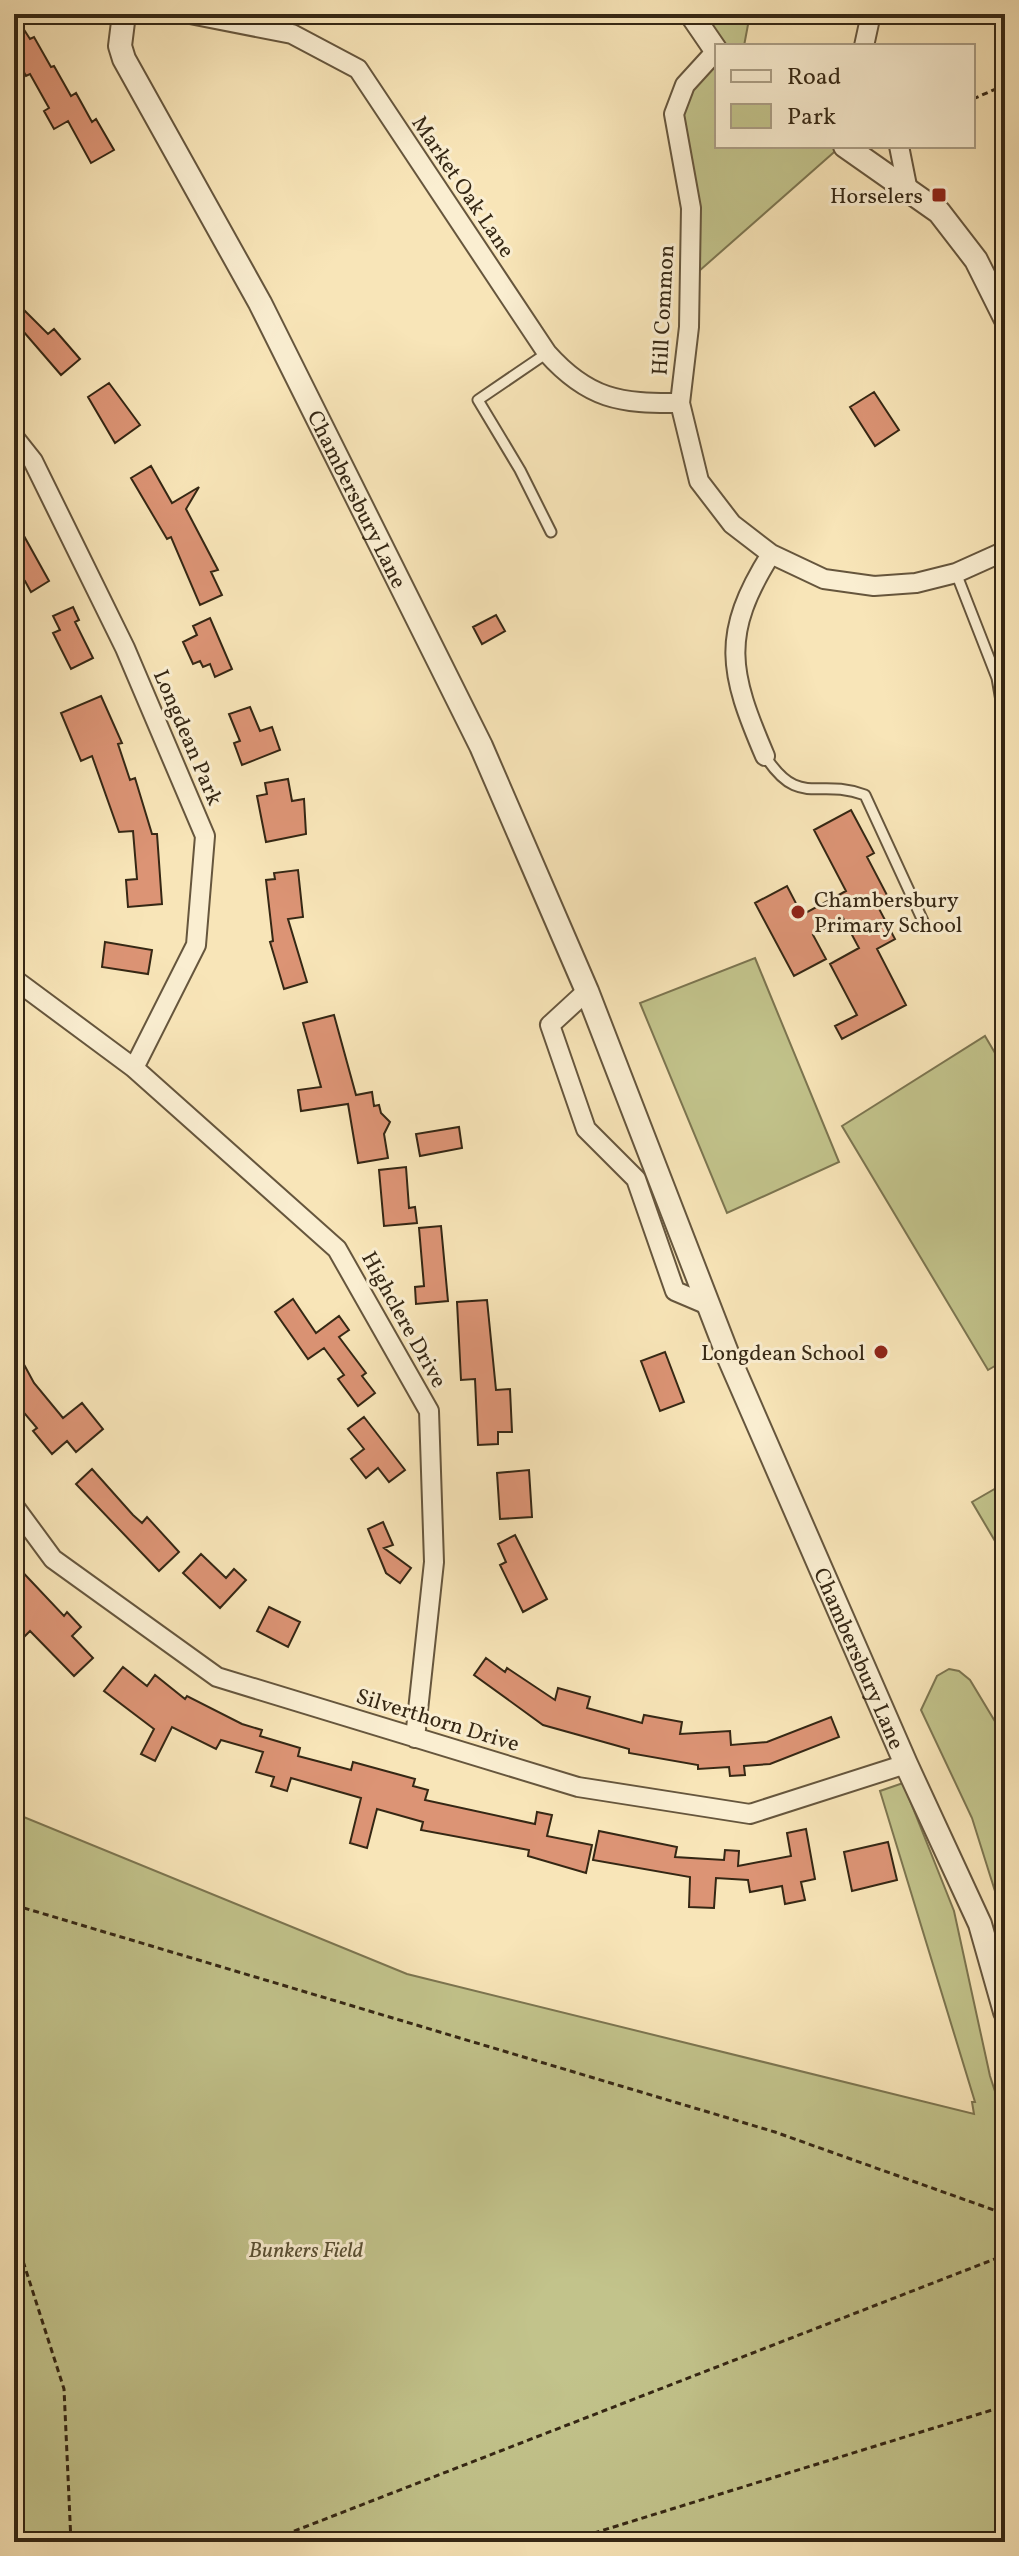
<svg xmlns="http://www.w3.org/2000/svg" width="1019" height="2556" font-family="Vollkorn,serif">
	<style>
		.green { fill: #c2c38b; stroke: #7c7550; stroke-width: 2 }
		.building { fill: #dc9475; stroke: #352714; stroke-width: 2 }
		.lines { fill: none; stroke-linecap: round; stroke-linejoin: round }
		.service-casing { stroke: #66563d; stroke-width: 13 }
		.minor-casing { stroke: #66563d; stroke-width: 22 }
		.tertiary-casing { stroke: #66563d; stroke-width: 26 }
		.path { stroke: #352714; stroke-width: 3; stroke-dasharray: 6 4; stroke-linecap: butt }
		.service { stroke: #faeed1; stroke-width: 9 }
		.minor { stroke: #faeed1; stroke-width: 18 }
		.tertiary { stroke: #faeed1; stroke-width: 22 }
		.poi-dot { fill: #8f2418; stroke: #faeed1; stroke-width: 3 }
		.labels { text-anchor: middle; stroke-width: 6; stroke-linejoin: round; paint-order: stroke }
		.street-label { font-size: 22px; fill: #352714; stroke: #faeed1 }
		.poi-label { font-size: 22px; fill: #352714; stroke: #faeed1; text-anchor: end }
		.park-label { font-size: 22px; font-style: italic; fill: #584e32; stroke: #faeed1 }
	</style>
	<rect width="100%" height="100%" fill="#f8e5b8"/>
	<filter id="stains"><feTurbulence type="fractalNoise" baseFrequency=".0025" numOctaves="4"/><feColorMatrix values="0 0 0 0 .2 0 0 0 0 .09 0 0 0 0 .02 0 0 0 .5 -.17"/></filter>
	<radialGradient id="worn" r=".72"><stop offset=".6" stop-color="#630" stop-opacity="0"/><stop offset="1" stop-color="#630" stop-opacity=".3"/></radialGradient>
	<path class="green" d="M691,14H750L744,46H717V146H841L690,279L674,114L716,51Z
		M755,958L839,1162L727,1213L640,1003Z
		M985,1036L1005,1070V1360L988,1370L842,1126Z
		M1005,1483V1558L972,1502Z
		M949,1669L959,1671L970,1680L1005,1738V1923L972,1818L921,1710L937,1676Z
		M903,1783L954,1911L990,2076L1005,2122V2542H14V1813L407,1974L974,2114L972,2102H975L880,1791Z"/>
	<path class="building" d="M14,14L30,39L34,37L51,67L54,66L71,96L76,93L92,122L96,119L114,150L91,163L68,121L54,129L44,111L49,108L30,74L26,76L20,65L14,69Z
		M22,308L48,334L54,329L80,359L61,375L23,331L14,340V316Z
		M109,383L140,425L115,443L88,397Z
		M874,392L899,430L875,446L850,407Z
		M151,466L172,503L199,487L186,509L218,570L211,572L222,595L200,605L171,537L167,539L131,478Z
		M14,518L49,581L31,592L25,581L14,587Z
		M73,607L79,620L75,622L93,658L71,669L53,633L60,630L53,616Z
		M496,615L505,631L482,644L473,627Z
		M210,618L232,669L215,677L210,664L203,667L200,661L193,664L183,642L197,635L193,626Z
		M101,696L122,743L118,744L130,780L135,778L152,834H157L162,904L128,907L126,880L137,879L133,831L119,832L92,756L81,761L61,713Z
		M250,707L260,731L272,727L280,750L242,765L234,743L240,741L229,714Z
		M288,779L292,801L304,799L306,834L266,842L257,796L267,794L265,783Z
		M851,810L874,853L867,857L888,897L876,903L895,939L877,949L906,1005L842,1039L835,1026L857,1015L830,964L859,948L843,918L813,935L826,959L794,976L755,903L787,886L802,915L846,891L814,830Z
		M298,870L303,917L288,919L307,982L284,989L270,942L273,941L266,880L275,879L274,873Z
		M105,942L152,950L148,974L102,967Z
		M334,1015L356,1095L372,1092L374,1106L379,1105L381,1113L390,1122L384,1134L388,1158L358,1163L348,1104L301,1111L298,1090L321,1087L303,1023Z
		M459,1127L462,1148L420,1156L416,1134Z
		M406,1167L409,1208L415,1207L417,1223L384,1226L379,1170Z
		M441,1226L448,1301L416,1304L415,1287L424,1286L419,1228Z
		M293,1299L316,1333L339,1316L349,1330L339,1337L366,1373L362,1376L375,1393L358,1406L338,1379L344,1375L324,1348L308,1359L275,1312Z
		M487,1300L496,1390L510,1389L512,1432H498V1444L478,1445L475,1379L461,1380L457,1302Z
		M14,1346L34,1383L63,1418L82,1403L103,1429L76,1452L67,1441L52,1454L33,1431L37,1428L14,1401Z
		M665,1352L684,1402L660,1411L641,1361Z
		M364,1417L405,1470L389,1482L378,1468L366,1478L351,1459L364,1449L348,1429Z
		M92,1469L133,1515L142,1523L147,1517L179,1552L159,1571L76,1484Z
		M529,1470L532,1517L500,1519L497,1473Z
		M383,1522L393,1545L384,1548L411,1568L400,1583L386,1573L368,1529Z
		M515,1535L547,1599L523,1612L500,1565L506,1562L498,1544Z
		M201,1554L226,1578L234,1569L246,1580L220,1608L183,1573Z
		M14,1563L64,1616L67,1612L81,1627L72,1636L93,1658L74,1676L30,1631L24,1637L14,1626Z
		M269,1607L300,1622L288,1647L257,1631Z
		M486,1658L505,1672L507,1668L555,1700L558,1688L590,1697L587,1708L642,1723L644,1715L682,1722L680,1734L730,1731L731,1745L767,1742L831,1717L839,1737L770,1764L744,1766L745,1775L730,1776L729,1767L698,1769V1765L629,1753V1749L543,1725L474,1675Z
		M123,1667L147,1686L155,1675L185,1699L187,1696L242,1724L262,1730L260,1736L300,1748L298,1756L351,1770L353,1762L415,1779L413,1786L428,1790L425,1800L535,1824L537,1812L552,1815L547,1836L592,1845L586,1873L528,1856L529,1850L421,1830L423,1822L377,1809L367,1848L350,1843L361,1798L291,1778L287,1791L271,1786L274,1777L256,1772L263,1752L221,1740L216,1749L172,1727L155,1761L141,1754L154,1729L104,1691Z
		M806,1829L815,1879L801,1882L805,1900L785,1904L782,1886L750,1892L748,1880L716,1878L714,1908L689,1907L690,1877L593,1860L599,1831L677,1847L675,1857L724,1860L725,1850L739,1851L738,1866L791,1856L787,1833Z
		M888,1842L897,1880L852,1891L844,1852Z"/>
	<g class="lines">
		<g class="service-casing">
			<path id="service" d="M547,353L478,400L520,470L551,532
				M956,573L997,678L1005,724
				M765,756C800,809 816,777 865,795L923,921"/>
		</g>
		<g class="minor-casing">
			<path id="minor" d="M190,14L292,34L358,69L547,353C588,399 620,404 680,403
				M864,46L871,14
				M716,51L685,85L674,114L691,208L689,327L680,403L699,481L732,524L771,554L824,579L874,586L916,583L956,573L1005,551
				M899,146L907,186
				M14,437L33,461L125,648L205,836L196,945L134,1068
				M765,756C729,672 720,635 771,554
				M14,979L134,1068L337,1249L429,1411L434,1562L415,1738
				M587,991L550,1025L586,1129L636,1179L675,1291L708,1305
				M14,1506L53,1559L217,1677L578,1787L750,1814L906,1764"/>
		</g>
		<g class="tertiary-casing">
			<g id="tertiary">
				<path id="s1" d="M124,14L120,46L124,59L260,303L481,746L587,991L729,1358L906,1764L980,1924L1005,2012"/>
				<path d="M691,14L717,52"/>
				<path d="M845,146L939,212L976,260L1005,318"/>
			</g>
		</g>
		<path class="path" d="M973,99L1005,85
			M14,1905L775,2132L1005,2214
			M14,2233L64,2389L71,2542
			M266,2542L1005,2255
			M565,2542L1005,2406"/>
		<use href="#service" class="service"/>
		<use href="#minor" class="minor"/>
		<use href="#tertiary" class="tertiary"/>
	</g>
	<g class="poi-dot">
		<rect x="931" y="187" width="16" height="16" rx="4"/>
		<circle cx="798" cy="912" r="8"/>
		<circle cx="881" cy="1352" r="8"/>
	</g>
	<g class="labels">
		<g class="street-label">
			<text transform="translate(464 186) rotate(56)" y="8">Market Oak Lane</text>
			<text transform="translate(662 310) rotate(-87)" y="8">Hill Common</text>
			<text dy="8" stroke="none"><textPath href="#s1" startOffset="544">Chambersbury Lane</textPath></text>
			<text transform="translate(189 737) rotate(67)" y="8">Longdean Park</text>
			<text transform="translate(405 1319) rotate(61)" y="8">Highclere Drive</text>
			<text dy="8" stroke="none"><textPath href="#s1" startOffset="1808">Chambersbury Lane</textPath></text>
			<text transform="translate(438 1719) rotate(17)" y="8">Silverthorn Drive</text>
		</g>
		<g class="poi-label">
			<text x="923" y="203">Horselers</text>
			<text x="814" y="907" text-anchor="start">Chambersbury<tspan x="814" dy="25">Primary School</tspan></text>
			<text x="865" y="1360">Longdean School</text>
		</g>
		<g class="park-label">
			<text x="306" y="2257">Bunkers Field</text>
		</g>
	</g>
	<rect width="1019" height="2556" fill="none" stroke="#f8e5b8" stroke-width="48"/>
	<rect x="16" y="16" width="987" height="2524" fill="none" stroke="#352714" stroke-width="4"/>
	<rect x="24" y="24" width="971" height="2508" fill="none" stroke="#352714" stroke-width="2"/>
	<rect x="715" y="44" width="260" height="104" fill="#faeed1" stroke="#ab9e85" stroke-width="2"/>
	<rect x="731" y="70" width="40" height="12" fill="#faeed1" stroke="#ab9e85" stroke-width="2"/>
	<text x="787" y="84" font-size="24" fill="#352714">Road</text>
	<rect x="731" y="104" width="40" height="24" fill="#c2c38b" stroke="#ab9e85" stroke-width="2"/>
	<text x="787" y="124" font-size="24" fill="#352714">Park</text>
	<rect width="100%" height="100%" filter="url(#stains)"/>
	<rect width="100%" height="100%" fill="url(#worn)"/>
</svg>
